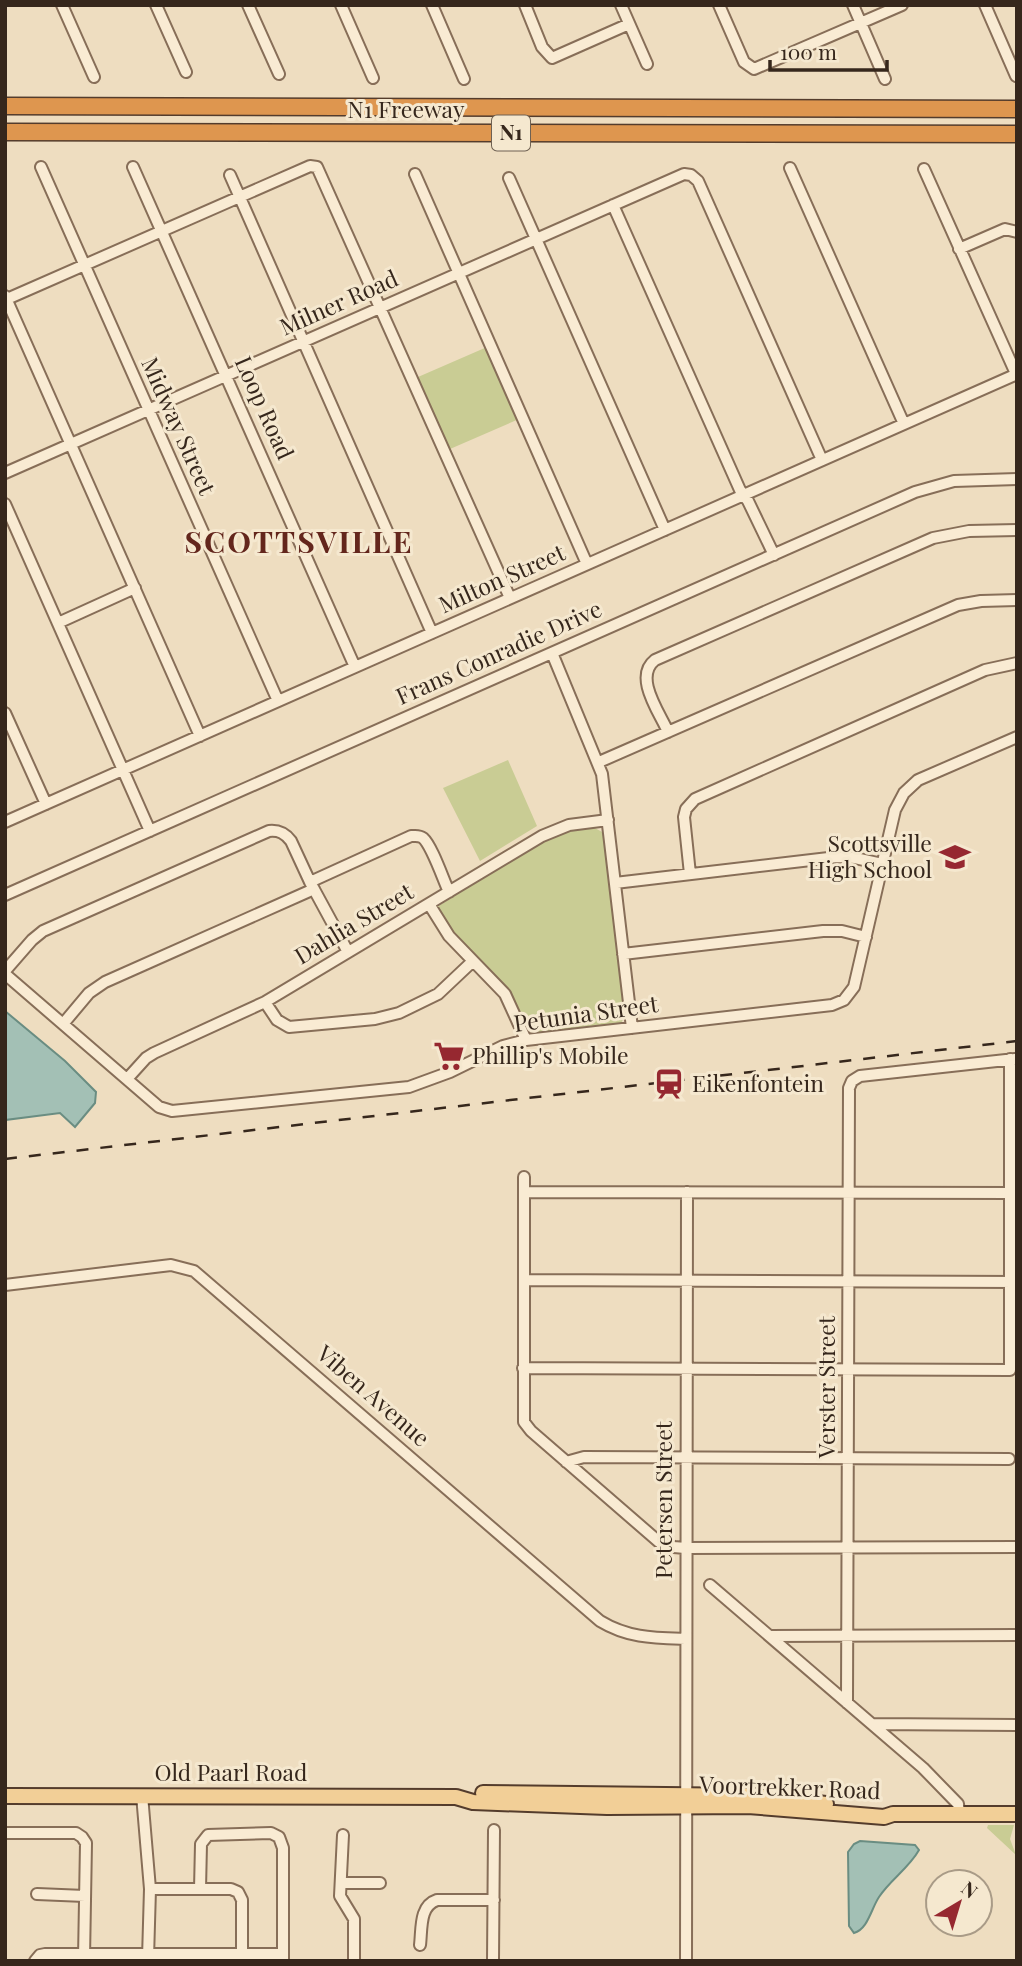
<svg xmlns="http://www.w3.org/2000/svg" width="1022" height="1966" font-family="'Playfair Display',serif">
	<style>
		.green { fill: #c9cc94 }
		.water { fill: #a3c0b5; stroke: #6a8d82; stroke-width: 2 }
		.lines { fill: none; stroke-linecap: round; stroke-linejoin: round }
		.minor-casing { stroke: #876e58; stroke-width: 14 }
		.major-casing { stroke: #543c2c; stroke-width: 18 }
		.highway-casing { stroke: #543c2c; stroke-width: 19 }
		.minor { stroke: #f9ebd3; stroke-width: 10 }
		.major { stroke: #f2cf97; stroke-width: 14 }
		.highway { stroke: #de964f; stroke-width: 16 }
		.rail { stroke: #36271c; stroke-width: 2.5; stroke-dasharray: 12 12; stroke-linecap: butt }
		.labels { text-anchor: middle; stroke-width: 6; stroke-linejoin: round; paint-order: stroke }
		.shield { fill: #f5e8cf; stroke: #6f6152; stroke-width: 2 }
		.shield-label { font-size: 21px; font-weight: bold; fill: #36271c }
		.street-label { font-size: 23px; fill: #36271c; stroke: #f5e8cf }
		.poi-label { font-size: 23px; fill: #36271c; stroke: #f5e8cf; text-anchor: start }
		.district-label { font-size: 30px; font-weight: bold; letter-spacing: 2px; fill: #63261c; stroke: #f5e8cf }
	</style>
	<rect width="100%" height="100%" fill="#eeddc0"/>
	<path class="green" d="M487,347L519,419L450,449L418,377Z
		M508,760L537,826L480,861L443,788Z
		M593,827L604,833L625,1016L621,1023L616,1025L534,1034C519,1027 511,994 499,980C483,961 440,931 437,907L548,837L563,831Z
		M988,1825H1014L1010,1839L1016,1855L987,1828Z"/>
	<path class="water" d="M5,1011L65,1061L96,1092L95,1103L75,1127L60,1113L5,1120Z
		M860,1841L915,1845L919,1850C909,1868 890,1880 879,1897C871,1909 868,1929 854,1933L849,1926L848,1852L854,1844Z"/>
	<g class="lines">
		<g class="minor-casing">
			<path id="minor" d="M62,5L94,77
				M156,5L186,72
				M248,5L279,74
				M341,5L373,78
				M432,5L464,79
				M525,5L542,47L552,58L629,24
				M621,5L647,64
				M719,5L744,62L754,69L902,5
				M853,5L885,79
				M985,5L1016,76
				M41,167L278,701
				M133,167L355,667
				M790,168L904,424
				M924,169L1017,376
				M415,174L587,564
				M230,175L432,633
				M509,178L665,530
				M613,205L740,490L748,501L774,555
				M959,249L1005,229L1017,232
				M5,296L200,736
				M7,299L310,166L317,167L510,598
				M5,473L684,174L691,175L698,181L822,460
				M5,504L150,831
				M58,623L135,588
				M552,653L602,774L632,1028
				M5,713L46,804
				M668,732C660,713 633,677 655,660L933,538L969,531L1017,530
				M599,762L958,605L981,601L1017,600
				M5,822L1017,374
				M690,874L684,817L686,809L695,799L985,670L1017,663
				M310,882L411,836C416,836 419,835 423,838C432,846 443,879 449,892
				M615,883L837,857L855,858L882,864
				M5,895L915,492L954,481L1017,479
				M429,904L449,936L505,994L526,1040
				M623,954L823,931H842L866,937
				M5,971L32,940L43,931L269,831C279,830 285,833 291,841L310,882L348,952
				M5,974L159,1107L172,1111L409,1087L450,1072L503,1046L526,1040L832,1005L844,1000L854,987L895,810L904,793L918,780L1017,737
				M265,1002L277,1020L289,1027L375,1019L399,1013L438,994L473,961
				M63,1024L89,993L105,982L314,889
				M127,1079L146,1058L154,1053L265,1002L542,836L569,825L608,820
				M524,1177V1422L531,1431L659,1542L674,1547L685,1548L1017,1547
				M525,1192L1014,1193
				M524,1280L1017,1282
				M5,1285L171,1265L194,1271L600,1621C628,1638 654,1638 685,1639
				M523,1368L1010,1370V1059
				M566,1462L584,1457L1009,1459
				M710,1585L923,1768L958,1804L959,1814
				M770,1636L1017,1635
				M847,1703L849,1088L852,1081L860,1076L1015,1059
				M872,1724L1017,1725
				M142,1795L150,1889L148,1958
				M5,1833H76L82,1837L86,1843L84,1958
				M343,1835L340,1896L354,1919V1961
				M341,1883H380
				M150,1889H231L238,1892L242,1900V1954
				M200,1889L201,1844L208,1835L271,1833L279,1837L283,1848V1961
				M37,1894L85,1896
				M420,1945C422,1929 419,1906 437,1900H494
				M35,1961L40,1955L45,1954H283
				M493,1961L494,1830
				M686,1961L687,1192"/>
		</g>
		<g class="major-casing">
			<path id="major" d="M483,1793L756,1796L826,1804
				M5,1796L456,1797L473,1802L607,1807L748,1806L884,1817L893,1814H1017"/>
		</g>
		<g class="highway-casing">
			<path id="highway" d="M5,106L1017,109
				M5,132L1017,134"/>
		</g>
		<use href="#minor" class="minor"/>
		<use href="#major" class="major"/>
		<use href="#highway" class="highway"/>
		<path class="rail" d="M5,1159L1017,1041"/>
	</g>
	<defs>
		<g id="school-bare" transform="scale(2.415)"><path d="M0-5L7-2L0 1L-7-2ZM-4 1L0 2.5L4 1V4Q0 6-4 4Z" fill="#962830" stroke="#f5e8cf" stroke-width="2.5" paint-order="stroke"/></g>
		<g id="supermarket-bare" transform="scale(2.415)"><path d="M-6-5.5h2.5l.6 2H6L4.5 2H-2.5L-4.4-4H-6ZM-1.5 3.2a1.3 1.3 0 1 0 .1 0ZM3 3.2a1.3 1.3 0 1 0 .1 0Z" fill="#962830" stroke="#f5e8cf" stroke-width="2.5" paint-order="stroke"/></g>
		<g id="station-bare" transform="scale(2.415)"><path d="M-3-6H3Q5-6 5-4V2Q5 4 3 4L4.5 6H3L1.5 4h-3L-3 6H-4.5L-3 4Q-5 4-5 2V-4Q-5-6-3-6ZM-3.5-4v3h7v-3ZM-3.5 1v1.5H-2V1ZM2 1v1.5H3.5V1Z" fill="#962830" stroke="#f5e8cf" stroke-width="2.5" paint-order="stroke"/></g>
	</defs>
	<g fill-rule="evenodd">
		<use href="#school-bare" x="955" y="857"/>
		<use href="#supermarket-bare" x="449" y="1056"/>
		<use href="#station-bare" x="669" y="1084"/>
	</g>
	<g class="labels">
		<rect class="shield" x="492" y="115.5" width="38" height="35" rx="5"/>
		<g class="shield-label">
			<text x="511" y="140">N1</text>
		</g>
		<g class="street-label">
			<text x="406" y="118">N1 Freeway</text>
			<text transform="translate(339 303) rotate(-24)" y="8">Milner Road</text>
			<text transform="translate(264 408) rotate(66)" y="8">Loop Road</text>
			<text transform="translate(178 426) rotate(66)" y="8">Midway Street</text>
			<text transform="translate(502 579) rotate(-24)" y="8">Milton Street</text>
			<text transform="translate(499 653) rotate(-24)" y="8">Frans Conradie Drive</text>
			<text transform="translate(354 924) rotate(-31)" y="8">Dahlia Street</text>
			<text transform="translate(586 1014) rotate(-8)" y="8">Petunia Street</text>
			<text transform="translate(827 1387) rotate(-90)" y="8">Verster Street</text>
			<text transform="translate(373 1396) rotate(41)" y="8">Viben Avenue</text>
			<text transform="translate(664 1500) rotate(-90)" y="8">Petersen Street</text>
			<text x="231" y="1781">Old Paarl Road</text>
			<text transform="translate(790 1788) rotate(2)" y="8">Voortrekker Road</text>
		</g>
		<g class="poi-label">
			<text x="932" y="852" text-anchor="end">Scottsville<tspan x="932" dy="26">High School</tspan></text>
			<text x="472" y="1064">Phillip's Mobile</text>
			<text x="692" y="1092">Eikenfontein</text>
		</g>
		<g class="district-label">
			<text x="299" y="553">SCOTTSVILLE</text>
		</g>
	</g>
	<rect width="1022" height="1966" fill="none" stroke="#36271c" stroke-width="14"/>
	<g transform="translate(959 1903) rotate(38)"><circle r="33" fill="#f5e8cf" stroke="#a99b87" stroke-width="2"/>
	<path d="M0-5L12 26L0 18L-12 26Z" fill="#962830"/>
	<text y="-10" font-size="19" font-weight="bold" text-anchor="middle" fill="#36271c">N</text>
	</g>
	<path d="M770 60v10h117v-10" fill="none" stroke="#36271c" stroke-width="3.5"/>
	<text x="780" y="60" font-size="21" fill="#36271c" stroke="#f5e8cf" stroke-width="5" paint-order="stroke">100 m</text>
</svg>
